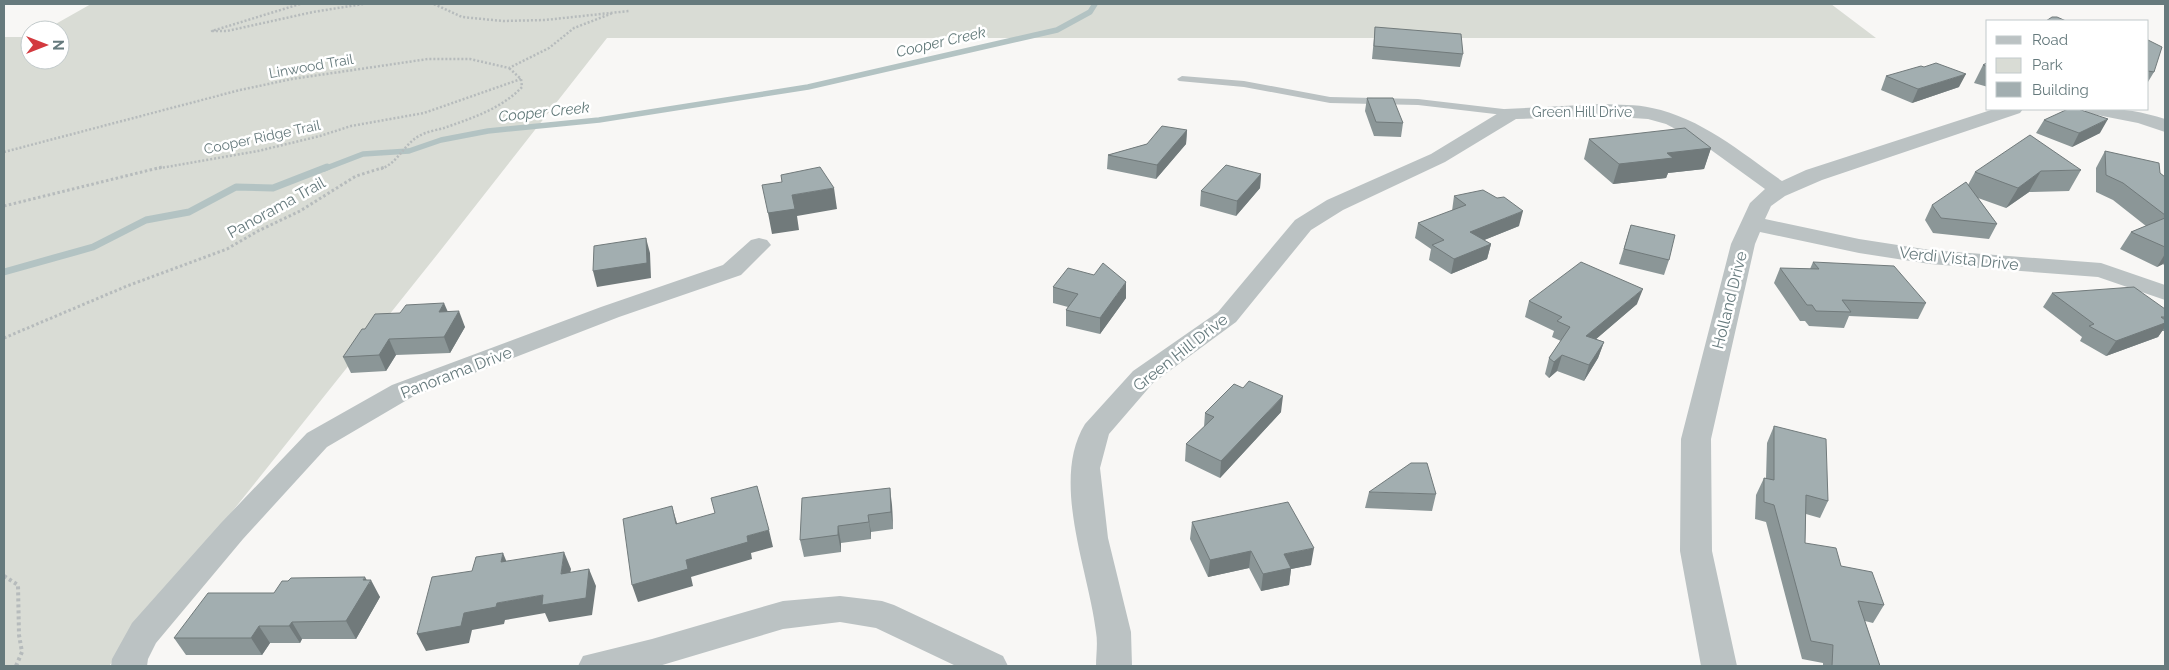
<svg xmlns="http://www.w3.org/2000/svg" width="2169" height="670" font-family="Raleway,sans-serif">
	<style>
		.green { fill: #d9dcd5 }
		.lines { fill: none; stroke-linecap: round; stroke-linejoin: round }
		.stream-far1 { stroke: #b3c3c3; stroke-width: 5.5 }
		.stream { stroke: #b3c3c3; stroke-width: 7 }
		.path-far2 { stroke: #b6bbbc; stroke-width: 2.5; stroke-dasharray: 2 2; stroke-linecap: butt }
		.path-far1 { stroke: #b6bbbc; stroke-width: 3; stroke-dasharray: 2.5 2.5; stroke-linecap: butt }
		.path { stroke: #b6bbbc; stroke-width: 4; stroke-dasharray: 3 3; stroke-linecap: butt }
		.lane { fill: #bbc2c3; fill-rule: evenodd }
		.street { fill: #bbc2c3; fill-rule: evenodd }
		.wall { fill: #8b9697 }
		.shaded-wall { fill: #717a7b }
		.building { fill: #a2aeb0; stroke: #717a7b }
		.labels { text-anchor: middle; stroke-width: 5; stroke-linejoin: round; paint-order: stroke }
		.far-street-label { font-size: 14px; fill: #667a7d; stroke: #fff }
		.far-water-label { font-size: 15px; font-style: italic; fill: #607878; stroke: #fff }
		.street-label { font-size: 16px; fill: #667a7d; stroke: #fff }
	</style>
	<rect width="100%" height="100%" fill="#f8f7f5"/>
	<path class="green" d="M91,4H1831L1876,38H607L440,251L109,666H4V37H30V60H60V30H45Z"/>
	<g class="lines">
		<path class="stream-far1" d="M324,169L363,154L409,151L441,140L488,131L599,120L808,87L1057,30L1090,12L1095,4"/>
		<path class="stream" d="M4,272L93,247L146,220L189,212L236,187L273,188L327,167"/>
		<path class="path-far2" d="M300,4L212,31H227L313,12L363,4
			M434,4L462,17L503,21L545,20L629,11
			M4,152L240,90L292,79L428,59H470L509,68L549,48L574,28L613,13
			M155,169L258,151L320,136L351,126L424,113L521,79
			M381,169C399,162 403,145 419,136C426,132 436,130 444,128C472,118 501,109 522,87L521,79L509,68"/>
		<path class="path-far1" d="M4,206L162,167
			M4,338L127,286L227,249L258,231L300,211L356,176L385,167"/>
		<path class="path" d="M4,576L18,585L19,635L22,652L16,666"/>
		<path class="lane" d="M1182,76L1244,81L1330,97L1418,99L1512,110L1517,113L1512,116L1418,105L1330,103L1244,87L1179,81L1177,79Z"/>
		<path class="street" d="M1602,104C1618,105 1636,104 1652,108C1701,118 1742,153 1782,181L1806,170L1994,109H2023L2020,113L1822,180L1785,196L1771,206L1765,219L1859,239L1930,250L2101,263L2165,285V300L2098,277L1930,264L1859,253L1760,232L1755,244L1711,439L1712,551L1737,666H1701L1680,551L1681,439L1731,244L1750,203L1765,189L1700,142L1666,124L1648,119L1602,116L1516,119L1445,162L1343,210L1311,230L1236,322L1153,383L1109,434L1100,468L1108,538L1131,632L1132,666H1096C1096,655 1098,643 1096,632C1089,571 1050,481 1085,424L1133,371L1218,312L1295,220L1327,200L1431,154L1505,109Z
			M2084,109C2112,107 2138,110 2165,119V132L2138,123L2087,113Z
			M759,238L767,240L771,245L741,275L619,317L412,397L327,447L243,539L156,643L148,659L147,666H111L112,659L132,623L221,523L307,433L392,385L601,307L723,265L751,240Z
			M840,596L882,601L894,605L1003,656L1008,666H956L876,628L840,622L783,629L659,666H578L583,656L652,639L783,601Z"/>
	</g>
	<path class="wall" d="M1375,27L1463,54L1460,67L1372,59Z
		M2148,40L2154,72L2148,82Z
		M1988,62V87L1974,83L1983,65Z
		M1886,76L1959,87L1912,103L1881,90Z
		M1367,98L1403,123L1401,137L1374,136L1365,111Z
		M2044,120L2100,133L2072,147L2036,133Z
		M1187,130L1186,144L1156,179L1107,169L1108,155L1147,144Z
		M1589,139L1711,148L1704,169L1668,173L1666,178L1613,184L1584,159Z
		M2105,151L2160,173L2165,177V266L2163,264L2157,267L2120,249L2131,232L2146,226L2113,200L2096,192V168Z
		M2081,170L2069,191L2029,192L2006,208L1978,198L1997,224L1989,239L1933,233L1925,220L1932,205L1968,185L1975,172Z
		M1261,174L1260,188L1236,216L1200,206L1201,191Z
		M1454,196L1519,226L1484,240L1491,244L1487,259L1451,274L1429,260L1431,249L1415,238L1418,223L1452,211Z
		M1631,225L1669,260L1664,275L1619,264Z
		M1813,262L1926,303L1918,319L1849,316L1844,328L1809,326L1805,321H1800L1774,283L1780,268L1810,269Z
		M1053,287L1126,298L1100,334L1066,326V310L1068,307L1053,303Z
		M2052,293L2165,309V331H2162L2158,337L2106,356L2080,341L2082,337L2043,307Z
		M1529,301L1637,304L1596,339L1604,342L1598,358L1584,381L1557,371L1549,378L1545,374L1549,358L1561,341L1552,337L1554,331L1525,317Z
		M448,311L465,327L450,353L396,355L386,371L351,373L343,357Z
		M1281,412L1220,478L1185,461L1186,444L1204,427L1205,413Z
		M1774,426L1828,501L1820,518L1806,514L1805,543L1841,566L1884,605L1873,623L1865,621L1880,666H1823V663L1802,659L1766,522L1755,519L1756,495L1764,478H1766L1767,443Z
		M1369,492L1436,494L1432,511L1365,508Z
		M892,505L893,529L871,532V539L841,543V552L804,557L800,540Z
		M1192,522L1311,565L1291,569L1289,585L1261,591L1249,568L1208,577L1190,539Z
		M366,580L380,597L356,639H302L300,643H270L262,655H186L174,638L274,593Z"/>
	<path class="shaded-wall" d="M1966,74L1959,87L1912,103L1918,89Z
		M2108,119L2100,133L2072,147L2079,133Z
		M1187,130L1186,144L1156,179L1157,165Z
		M1711,148L1704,169L1668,173L1666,178L1613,184L1619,164L1667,153Z
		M2041,171L2029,192L2006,208L2018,188Z
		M1261,174L1260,188L1236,216L1237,201Z
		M834,188L837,209L797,216L799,230L772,234L768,213L792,195Z
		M1523,211L1519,226L1467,247L1470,232Z
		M646,238L650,253L651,278L597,287L593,271Z
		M1491,244L1487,259L1451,274L1454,259Z
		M2165,254V261L2163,264L2157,267Z
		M1126,282V298L1100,334V318Z
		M1643,289L1637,304L1581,352L1586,336Z
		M444,303L451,319L439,312Z
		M459,311L465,327L450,353L444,337Z
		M2165,323V327L2158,337L2106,356L2116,341Z
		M389,339L396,355L386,371L379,355Z
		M1604,342L1598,358L1584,381L1589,365Z
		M1562,355L1557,371L1549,378L1554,362Z
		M1283,396L1281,412L1220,478L1221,461Z
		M890,488L892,505L893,529L891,512Z
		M672,506L677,523L681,541L676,524Z
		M868,515L871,532V539L869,522Z
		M838,526L841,543V552L838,535Z
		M769,530L773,547L751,553L752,559L691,577L693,586L638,602L632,585L686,560L747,536Z
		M1314,548L1311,565L1291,569L1289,585L1261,591L1263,574L1284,554Z
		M1251,551L1249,568L1208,577L1210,560Z
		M564,552L571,569L567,591L561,574Z
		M503,553L510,570L501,562Z
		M589,569L596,586L592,615L549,622L545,613L505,620L504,624L472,630L469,643L426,651L417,634L464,613L497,603L543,595Z
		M365,577L369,584L371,580L380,597L356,639L346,621Z
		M292,622L302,639L300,643L289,626Z
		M259,626L270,643L262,655L251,638Z"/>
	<path class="building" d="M2052,17H2057L2066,21H2046Z
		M1375,27L1461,34L1463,54L1374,46Z
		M2148,40L2162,47L2154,72L2148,71Z
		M1988,62V67L1983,65Z
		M1936,63L1966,74L1918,89L1886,76L1921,66L1924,67Z
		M1367,98H1393L1403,123L1376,122Z
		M2068,109H2078L2108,119L2079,133L2044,120Z
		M1162,126L1187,130L1157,165L1108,155L1147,144Z
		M1685,128L1711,148L1667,153L1673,158L1619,164L1589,139Z
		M2030,135L2081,170L2041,171L2018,188L1975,172Z
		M2105,151L2159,163L2160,173L2165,177V215L2123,183L2106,175Z
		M1226,165L1261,174L1237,201L1201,191Z
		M820,167L834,188L792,195L795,209L768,213L762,185L782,182L781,175Z
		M1966,182L1997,224L1941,218L1932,205Z
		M1483,190L1497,198L1504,197L1523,211L1470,232L1491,244L1454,259L1432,245L1444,240L1418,223L1466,205L1454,196Z
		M2165,218V247L2131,232Z
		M1631,225L1675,235L1669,260L1624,249Z
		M646,238L647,263L593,271L594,246Z
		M1581,262L1643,289L1586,336L1604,342L1589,365L1562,355L1554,362L1549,358L1570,327L1557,321L1562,317L1529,301Z
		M1813,262L1894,266L1926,303L1842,300L1851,312L1816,311L1812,305H1807L1780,268L1819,269Z
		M1103,263L1126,282L1100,318L1066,310L1078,294L1053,287L1068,268L1094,275Z
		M2134,287L2165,309V317H2161L2165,320V323L2116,341L2089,326L2094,324L2052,293Z
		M444,303L439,312L459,311L444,337L389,339L379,355L343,357L362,329H365L375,314L400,313L406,305Z
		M1249,381L1283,396L1221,461L1186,444L1214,417L1205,413L1234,384L1243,388Z
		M1774,426L1826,439L1828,501L1806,495L1805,543L1836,548L1841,566L1872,572L1884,605L1858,601L1880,666H1832L1833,645L1811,641L1774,505L1764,502V478L1774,480Z
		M1411,463H1427L1436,494L1369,492Z
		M757,486L769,530L747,536L748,542L686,560L688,569L632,585L623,519L672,506L676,524L715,513L711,498Z
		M890,488L891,512L868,515L869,522L838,526V535L800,540L802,498Z
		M1288,502L1314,548L1284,554L1291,568L1263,574L1251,551L1210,560L1192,522Z
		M564,552L561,574L589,569L586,598L542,605L543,595L497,603L496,607L464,613L461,626L417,634L432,577L472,571L476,557L503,553L501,562Z
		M365,577L363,580H371L346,621L292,622L289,626H259L251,638H174L208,593H274L282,581H288L291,578Z"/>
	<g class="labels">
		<g class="far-street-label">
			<text transform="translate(311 66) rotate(-10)" y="5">Linwood Trail</text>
			<text x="1582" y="117">Green Hill Drive</text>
			<text transform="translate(262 137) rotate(-12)" y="5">Cooper Ridge Trail</text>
		</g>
		<g class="far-water-label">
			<text transform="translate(941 42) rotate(-13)" y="5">Cooper Creek</text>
			<text transform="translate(544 112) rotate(-6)" y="5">Cooper Creek</text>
		</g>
		<g class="street-label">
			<text transform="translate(276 207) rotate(-29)" y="6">Panorama Trail</text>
			<text transform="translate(1959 258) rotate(6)" y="6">Verdi Vista Drive</text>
			<text transform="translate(1729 300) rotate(-76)" y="6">Holland Drive</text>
			<text transform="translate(1180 352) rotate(-38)" y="6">Green Hill Drive</text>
			<text transform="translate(456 372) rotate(-21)" y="6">Panorama Drive</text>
		</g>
	</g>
	<rect width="2169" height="670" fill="none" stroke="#667a7d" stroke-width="10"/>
	<rect x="1986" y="20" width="162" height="90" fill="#ffffff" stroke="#c2cacb"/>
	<rect x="1996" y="36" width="25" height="8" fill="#bbc2c3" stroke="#c2cacb"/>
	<text x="2032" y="45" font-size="15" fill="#667a7d">Road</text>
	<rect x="1996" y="58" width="25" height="15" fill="#d9dcd5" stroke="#c2cacb"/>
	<text x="2032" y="70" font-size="15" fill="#667a7d">Park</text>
	<rect x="1996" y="82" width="25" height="15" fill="#a2aeb0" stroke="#c2cacb"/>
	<text x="2032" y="95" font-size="15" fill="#667a7d">Building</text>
	<g transform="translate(45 45) rotate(90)"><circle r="24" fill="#ffffff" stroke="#c2cacb"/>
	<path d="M0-4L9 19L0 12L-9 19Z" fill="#d33a3f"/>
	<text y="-8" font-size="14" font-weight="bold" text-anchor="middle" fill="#667a7d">N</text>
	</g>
</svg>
